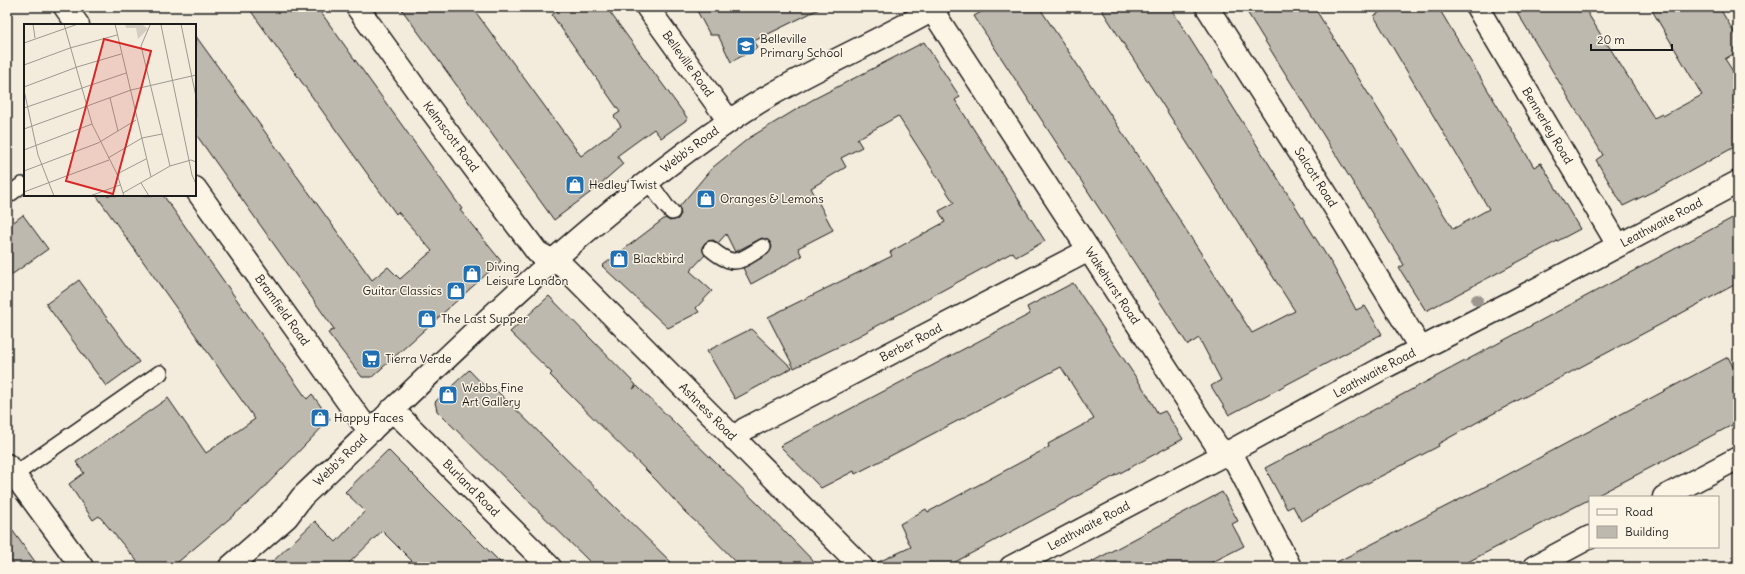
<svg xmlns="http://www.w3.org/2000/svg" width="1745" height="574" font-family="Delius,sans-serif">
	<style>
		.building { fill: #beb9ae; stroke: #1c1c1c }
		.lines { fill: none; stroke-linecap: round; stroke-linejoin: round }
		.service-casing { stroke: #1c1c1c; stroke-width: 18 }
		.minor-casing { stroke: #1c1c1c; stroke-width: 25 }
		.service { stroke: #fcf5e5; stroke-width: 15 }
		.minor { stroke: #fcf5e5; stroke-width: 22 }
		.tree { fill: #9b978e }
		.labels { text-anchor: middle; stroke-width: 3; stroke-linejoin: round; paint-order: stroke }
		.poi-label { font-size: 12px; fill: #1c1c1c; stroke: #fcf5e5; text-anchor: start }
		.street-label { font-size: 12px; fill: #1c1c1c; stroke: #fcf5e5 }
		.inset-road { fill: none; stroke: #9d9990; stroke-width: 1 }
		.view { fill: #d62828; fill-opacity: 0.15; stroke: #d62828; stroke-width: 2 }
		.inset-edge { fill: none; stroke: #1c1c1c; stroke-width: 2 }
	</style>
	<rect width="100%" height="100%" fill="#f3ecdd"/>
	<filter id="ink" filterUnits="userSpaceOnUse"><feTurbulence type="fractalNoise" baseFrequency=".025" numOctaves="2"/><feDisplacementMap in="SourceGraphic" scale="8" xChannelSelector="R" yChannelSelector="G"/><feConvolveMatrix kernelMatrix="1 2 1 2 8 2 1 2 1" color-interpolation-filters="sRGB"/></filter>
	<g filter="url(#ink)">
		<path class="building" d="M248,7H317L445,185L462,209L460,210L501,261L372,377H362L328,333L334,329L195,133V35L372,280L388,267L400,279L432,251L398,212L396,214Z
			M400,7H472L581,156L621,126L614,116L620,112L552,15L563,7H606L688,119L661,138L654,129L617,156L623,164L591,192L554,220Z
			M695,7H823L754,41L757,48L731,62L718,35H710Z
			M990,7H1039L1163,194L1252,333L1295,311L1100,7H1170L1333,266L1356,310L1365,306L1382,334L1229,415L1211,386L1221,380L1199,338L1188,345L974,16Z
			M1244,7H1314L1453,229L1489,209L1374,16L1388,7H1438L1534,167L1541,163L1580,229L1426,311L1399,268L1404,265Z
			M1514,7H1584L1607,45H1608L1654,118L1662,114L1663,116L1702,95L1650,7H1719L1738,39V51L1725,59L1738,79V145L1660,188L1623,206L1596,160L1603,155Z
			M924,42L960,97L955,100L1045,241L1016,257L1013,252L844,344L794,368L768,317L892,256L890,252L945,222L939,211L954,203L898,116L857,139L862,147L841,158L846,167L811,188L833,230L798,248L802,256L751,284L743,268L768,254L772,247L770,242L762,238L735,252L726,234L718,243L713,240L707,241L702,247L705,255L690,271L712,291L696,308L699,312L668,328L602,266L665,218L670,221L678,219L681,214L679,207L712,168L749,138L812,100Z
			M96,195H163L307,399L312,394L330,419L254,498L172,567H142L99,516L93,520L69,484L84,473L76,462L168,398L206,453L255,419Z
			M23,215L48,249L7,278V227Z
			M1738,215V283L1483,419L1438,444L1439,446L1362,486L1301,521L1293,506L1287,509L1265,468Z
			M79,280L139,362L106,386L46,304Z
			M1073,283L1147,394L1158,414L1165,411L1183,439L946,567H874V564L911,547L900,524L926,509L928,512L1049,447L1048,444L1094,419L1061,367L894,454L855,474L854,471L821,488L780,446L1030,314L1027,307Z
			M549,296L636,385L633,389L637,386L758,504L819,567H741L704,529L686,513L657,481L550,375L552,373L510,332Z
			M751,329L792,368L735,399L707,351Z
			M1728,357L1738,376V422L1594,497H1590V499L1458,567H1327L1492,483Z
			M469,370L490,392L494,388L676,567H595L437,411L435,402Z
			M388,450L505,567H418L382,531L345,567H267L315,521L336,542L365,511L345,492Z
			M1222,492L1238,521L1232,524L1244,546L1203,567H1082Z
			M7,523L39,567H7Z"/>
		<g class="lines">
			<g class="service-casing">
				<path id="service" d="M648,181L666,206L672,212
					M7,196L22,185
					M711,249C735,269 739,261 763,247
					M14,475L160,373"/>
			</g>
			<g class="minor-casing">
				<g id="minor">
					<path d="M65,7L78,25"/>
					<path id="s1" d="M357,7L428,106L537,252L564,267L862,567"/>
					<path id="s2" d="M647,7L729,121"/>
					<path id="s3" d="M930,7L1217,446L1236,462L1290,567"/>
					<path id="s4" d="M1207,7L1332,203L1421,349"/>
					<path id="s5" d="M1477,7L1618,245"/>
					<path id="s6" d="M195,188L360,419L371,431"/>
					<path id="s7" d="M390,411L403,420L550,567"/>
					<path id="s8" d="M734,439L745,429L1089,250"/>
					<path d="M7,465L82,567"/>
					<path d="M1664,497L1738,458"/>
					<path id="s9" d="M230,567L287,517L302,497C439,366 572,230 728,122C794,76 869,47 938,7"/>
					<path id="s10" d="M1011,567L1227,453L1381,369L1516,300L1738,182"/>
					<path d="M1534,567L1590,537"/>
				</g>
			</g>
			<use href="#service" class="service"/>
			<use href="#minor" class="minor"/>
		</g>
		<circle class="tree" cx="1477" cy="300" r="6"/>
	</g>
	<defs>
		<g id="school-square" transform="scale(1)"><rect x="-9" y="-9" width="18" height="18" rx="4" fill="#1f6fb2" stroke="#fcf5e5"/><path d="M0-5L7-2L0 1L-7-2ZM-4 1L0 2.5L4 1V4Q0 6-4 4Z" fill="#fff"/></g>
		<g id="shop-square" transform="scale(1)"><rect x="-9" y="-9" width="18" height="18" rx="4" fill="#1f6fb2" stroke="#fcf5e5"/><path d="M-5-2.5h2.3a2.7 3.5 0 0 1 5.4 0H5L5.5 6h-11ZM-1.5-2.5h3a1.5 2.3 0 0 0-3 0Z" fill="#fff"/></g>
		<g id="supermarket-square" transform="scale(1)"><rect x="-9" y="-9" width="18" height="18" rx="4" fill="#1f6fb2" stroke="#fcf5e5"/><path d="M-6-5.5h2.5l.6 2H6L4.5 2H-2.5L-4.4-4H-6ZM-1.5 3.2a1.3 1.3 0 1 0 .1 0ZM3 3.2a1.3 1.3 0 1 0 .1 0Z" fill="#fff"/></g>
	</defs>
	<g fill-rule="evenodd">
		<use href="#school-square" x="746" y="46"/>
		<use href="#shop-square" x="575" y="185"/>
		<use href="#shop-square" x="706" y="199"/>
		<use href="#shop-square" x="619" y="259"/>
		<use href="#shop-square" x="472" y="274"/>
		<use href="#shop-square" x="456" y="291"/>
		<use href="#shop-square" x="427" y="319"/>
		<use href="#supermarket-square" x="371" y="359"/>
		<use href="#shop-square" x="448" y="395"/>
		<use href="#shop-square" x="320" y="418"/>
	</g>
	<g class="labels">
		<g class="poi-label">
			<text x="760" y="43">Belleville<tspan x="760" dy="14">Primary School</tspan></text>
			<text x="589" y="189">Hedley Twist</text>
			<text x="720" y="203">Oranges &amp; Lemons</text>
			<text x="633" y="263">Blackbird</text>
			<text x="486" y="271">Diving<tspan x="486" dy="14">Leisure London</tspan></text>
			<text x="442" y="295" text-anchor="end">Guitar Classics</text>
			<text x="441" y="323">The Last Supper</text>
			<text x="385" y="363">Tierra Verde</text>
			<text x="462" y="392">Webbs Fine<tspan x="462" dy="14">Art Gallery</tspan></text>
			<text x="334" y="422">Happy Faces</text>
		</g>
		<g class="street-label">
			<text dy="4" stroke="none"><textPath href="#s2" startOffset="70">Belleville Road</textPath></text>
			<text dy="4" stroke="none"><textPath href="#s5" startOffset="138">Bennerley Road</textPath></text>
			<text dy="4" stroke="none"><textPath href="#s1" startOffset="160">Kelmscott Road</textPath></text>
			<text dy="4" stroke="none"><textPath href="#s9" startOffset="622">Webb's Road</textPath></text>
			<text dy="4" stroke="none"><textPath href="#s4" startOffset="202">Salcott Road</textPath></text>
			<text dy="4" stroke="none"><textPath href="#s10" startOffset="736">Leathwaite Road</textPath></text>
			<text dy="4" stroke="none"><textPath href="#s3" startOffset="333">Wakehurst Road</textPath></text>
			<text dy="4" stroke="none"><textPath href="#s6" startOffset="150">Bramfield Road</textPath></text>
			<text dy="4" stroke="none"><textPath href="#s8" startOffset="202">Berber Road</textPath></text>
			<text dy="4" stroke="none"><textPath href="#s10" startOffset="412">Leathwaite Road</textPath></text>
			<text dy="4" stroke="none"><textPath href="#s1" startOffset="539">Ashness Road</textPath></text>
			<text dy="4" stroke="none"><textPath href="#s9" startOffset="154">Webb's Road</textPath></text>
			<text dy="4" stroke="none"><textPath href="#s7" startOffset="112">Burland Road</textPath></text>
			<text dy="4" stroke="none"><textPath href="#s10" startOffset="88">Leathwaite Road</textPath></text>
		</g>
	</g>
	<g transform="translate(24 24)">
		<rect width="172" height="172" fill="#f3ecdd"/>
		<path d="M101,0H118L124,5L114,15L112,4H102Z" fill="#d3cec1"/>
		<path class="inset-road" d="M9,0L11,14M40,0L68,100L93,150L100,172M91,0L127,153M122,0H143M157,0L172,73M126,1L117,22L146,142M137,1L168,151L172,160M0,19L54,0M0,41L46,24L93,11M0,63L53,43L97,30M0,66L14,131L30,172M86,74L94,107M0,84L102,49M0,105L107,66L172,51M0,126L68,100M84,134L118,114L138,110M0,147L74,119L112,96M93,150L122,135M117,159L125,172M0,168L85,136M99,169L146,142L167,136L172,138M66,172L96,161"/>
		<path class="view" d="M80,15L127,27L89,170L42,157Z"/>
		<rect width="172" height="172" class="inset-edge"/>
	</g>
	<rect width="1745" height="574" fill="none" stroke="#fcf5e5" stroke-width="24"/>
	<rect x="12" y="12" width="1721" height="550" fill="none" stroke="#1c1c1c" stroke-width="1.5" filter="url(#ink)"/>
	<rect x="1589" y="496" width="130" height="52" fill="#fcf5e5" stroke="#a29e95"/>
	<rect x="1597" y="509" width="20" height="6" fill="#fcf5e5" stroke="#a29e95"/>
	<text x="1625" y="516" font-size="12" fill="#1c1c1c">Road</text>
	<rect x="1597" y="526" width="20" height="12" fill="#beb9ae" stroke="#a29e95"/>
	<text x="1625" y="536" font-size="12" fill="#1c1c1c">Building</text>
	<path d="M1591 44v6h81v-6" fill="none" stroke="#1c1c1c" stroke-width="2"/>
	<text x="1597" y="44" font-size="12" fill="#1c1c1c" stroke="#fcf5e5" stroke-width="3" paint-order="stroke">20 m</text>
</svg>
